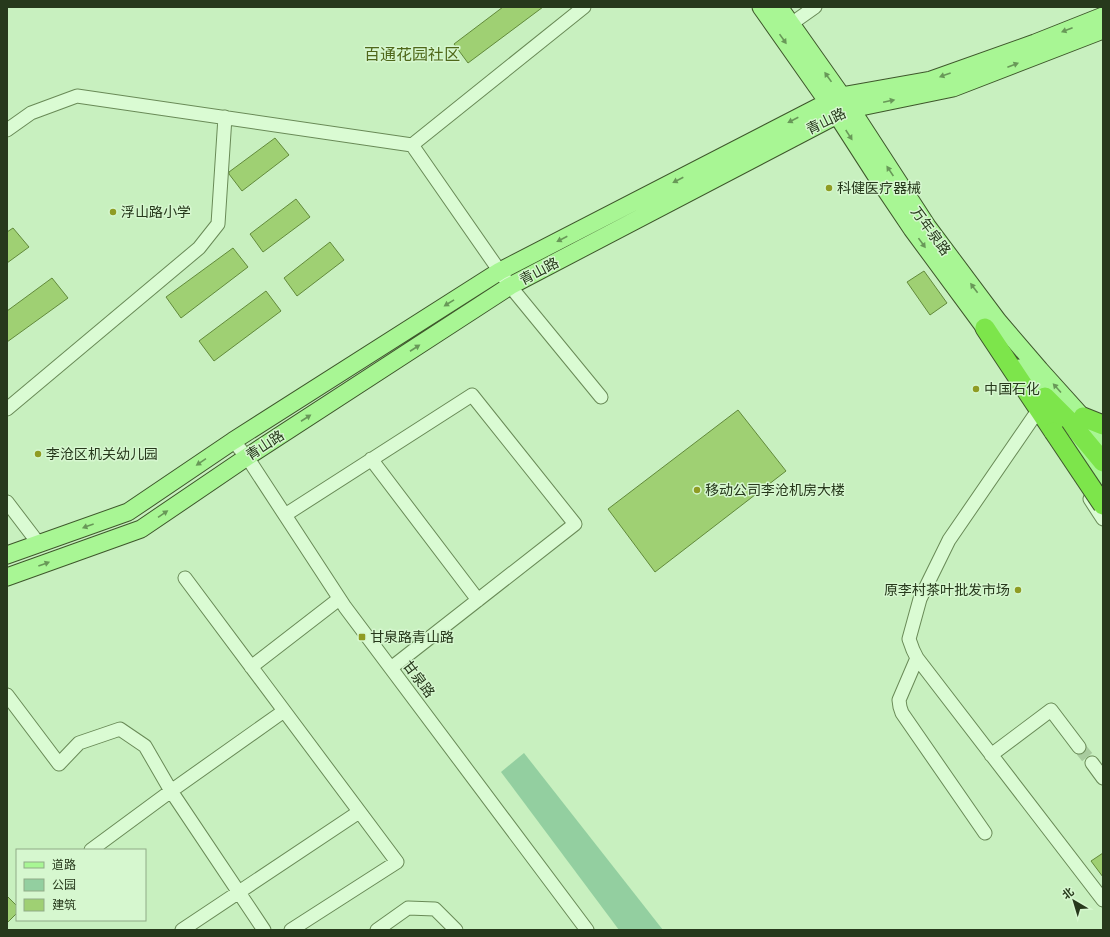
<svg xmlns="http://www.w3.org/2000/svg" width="1110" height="937" font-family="Georgia,'Noto Sans SC',serif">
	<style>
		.green { fill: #93cfa0 }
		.building { fill: #9fd073; stroke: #628a3b }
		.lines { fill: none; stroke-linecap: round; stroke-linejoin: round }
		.minor-tunnel { stroke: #a8cb9e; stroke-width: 13; stroke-dasharray: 13 6; stroke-linecap: butt }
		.minor-casing { stroke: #698a57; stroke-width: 15 }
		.major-casing { stroke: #3e572b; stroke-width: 19 }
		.highway-casing { stroke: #3e572b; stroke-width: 21 }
		.minor { stroke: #dafbd3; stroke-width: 13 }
		.major { stroke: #a8f694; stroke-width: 17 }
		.highway { stroke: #7de54b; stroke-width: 19 }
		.highway-bridge-casing { stroke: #3e572b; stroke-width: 21; stroke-linecap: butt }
		.highway-bridge { stroke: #7de54b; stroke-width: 19 }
		.oneway { fill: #689858 }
		.poi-dot { fill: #8f9c23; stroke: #d6f7cf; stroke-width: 1.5 }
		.labels { text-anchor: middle; stroke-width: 3; stroke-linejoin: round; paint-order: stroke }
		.street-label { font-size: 14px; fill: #27391c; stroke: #d6f7cf }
		.poi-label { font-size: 14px; fill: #27391c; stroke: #d6f7cf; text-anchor: start }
		.quarter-label { font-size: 16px; fill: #4e6719; stroke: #d6f7cf }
	</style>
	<rect width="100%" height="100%" fill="#c8f0bf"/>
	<path class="green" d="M524,753L663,930H619L501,772Z"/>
	<path class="building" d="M503,7H543L468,63L454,44Z
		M275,138L289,155L242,191L229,174V172Z
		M296,199L310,217L263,252L250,234Z
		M13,228L29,247L7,263V232Z
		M330,242L344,260L297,296L284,278Z
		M233,248L248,267L181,318L166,297Z
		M924,271L947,303L930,315L907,282Z
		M52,278L68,298L7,342V311Z
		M266,291L281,311L214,361L199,341Z
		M738,410L786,471L655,572L608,509Z
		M1103,853V877L1091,861Z
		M7,896L17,906V913L7,923Z"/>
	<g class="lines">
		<path class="minor-tunnel" d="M1079,747L1092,763"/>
		<g class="minor-casing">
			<path id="minor" d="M791,24L815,7
				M7,130L31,113L77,96L412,145L584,7
				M412,145L510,286L601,397
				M7,409L199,248L218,224L225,117
				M1039,409L949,540L920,599L909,639L913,650L917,658L1103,900
				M233,441L247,457L345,607L587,930
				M371,459L478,600
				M1090,499L1103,519
				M7,502L39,544
				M285,515L472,395L575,524L391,668
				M185,578L397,862L291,930
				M917,658L899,700L900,707L902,713L985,833
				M251,667L339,599
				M7,695L59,764L79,743L120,729L145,746L171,791L264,930
				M991,755L1051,710L1079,747
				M1092,763L1103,778
				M91,850L171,791L284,711
				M182,930L359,812
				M377,930L408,908L435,909L456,930"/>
		</g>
		<g class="major-casing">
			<path id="major" d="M761,7L837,115L875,174L912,229L985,328L994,339
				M779,7L851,109L927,226L998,321L1040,370L1103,440
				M1019,368L1045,397L1052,408
				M1067,430L1103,484
				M7,555L128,512L233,441L500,271L828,102L841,96L931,80L1035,43L1103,16
				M7,577L141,529L247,457L510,286L837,115L851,109L953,88L1103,30"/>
		</g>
		<g class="highway-casing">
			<path id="highway" d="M985,328L1054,432
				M1045,397L1069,421L1103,462
				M1083,417L1103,425"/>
		</g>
		<use href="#minor" class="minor"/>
		<use href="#major" class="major"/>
		<use href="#highway" class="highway"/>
		<g class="highway-bridge-casing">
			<path id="highway-bridge" d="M1054,432L1103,505"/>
		</g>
		<use href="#highway-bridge" class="highway-bridge"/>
	</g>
	<defs><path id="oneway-solid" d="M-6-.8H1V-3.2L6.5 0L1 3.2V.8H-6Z"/></defs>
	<g class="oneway">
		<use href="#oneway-solid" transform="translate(1067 30) rotate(159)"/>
		<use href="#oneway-solid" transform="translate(783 39) rotate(55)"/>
		<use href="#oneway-solid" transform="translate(1013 65) rotate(-21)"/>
		<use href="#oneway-solid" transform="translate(945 75) rotate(160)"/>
		<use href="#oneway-solid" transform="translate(828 77) rotate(-125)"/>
		<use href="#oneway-solid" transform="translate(889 101) rotate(-12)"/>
		<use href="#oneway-solid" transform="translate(793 120) rotate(153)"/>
		<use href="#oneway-solid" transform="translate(849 135) rotate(57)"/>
		<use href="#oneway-solid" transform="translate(890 171) rotate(-124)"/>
		<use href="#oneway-solid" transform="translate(678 180) rotate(153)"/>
		<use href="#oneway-solid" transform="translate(562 239) rotate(153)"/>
		<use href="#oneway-solid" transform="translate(922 243) rotate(54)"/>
		<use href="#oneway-solid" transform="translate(974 288) rotate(-127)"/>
		<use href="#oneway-solid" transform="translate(449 303) rotate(148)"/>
		<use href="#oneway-solid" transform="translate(415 348) rotate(-33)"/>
		<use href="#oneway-solid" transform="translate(1057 388) rotate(-132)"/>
		<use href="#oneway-solid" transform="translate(306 418) rotate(-33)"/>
		<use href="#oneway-solid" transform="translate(201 462) rotate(146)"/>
		<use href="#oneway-solid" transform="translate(163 514) rotate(-34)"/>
		<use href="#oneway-solid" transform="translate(88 526) rotate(160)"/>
		<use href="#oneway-solid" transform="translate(44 564) rotate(-20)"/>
	</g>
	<g class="poi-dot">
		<circle cx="829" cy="188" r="4"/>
		<circle cx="113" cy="212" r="4"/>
		<circle cx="976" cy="389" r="4"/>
		<circle cx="38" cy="454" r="4"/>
		<circle cx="697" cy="490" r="4"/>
		<circle cx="1018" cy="590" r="4"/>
		<rect x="358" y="633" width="8" height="8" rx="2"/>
	</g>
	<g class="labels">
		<g class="street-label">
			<text transform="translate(826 121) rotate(-26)" y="5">青山路</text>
			<text transform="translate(931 231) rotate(54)" y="5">万年泉路</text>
			<text transform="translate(539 271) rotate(-28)" y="5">青山路</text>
			<text transform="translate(265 445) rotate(-33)" y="5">青山路</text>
			<text transform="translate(419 679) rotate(53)" y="5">甘泉路</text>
		</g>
		<g class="poi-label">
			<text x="837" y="193">科健医疗器械</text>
			<text x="121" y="217">浮山路小学</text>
			<text x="984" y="394">中国石化</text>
			<text x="46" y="459">李沧区机关幼儿园</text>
			<text x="705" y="495">移动公司李沧机房大楼</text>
			<text x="1010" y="595" text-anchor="end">原李村茶叶批发市场</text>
			<text x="370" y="642">甘泉路青山路</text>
		</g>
		<g class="quarter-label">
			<text x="412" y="60">百通花园社区</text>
		</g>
	</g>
	<rect width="1110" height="937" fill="none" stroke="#27391c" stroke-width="16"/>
	<rect x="16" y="849" width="130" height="72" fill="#d6f7cf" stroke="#90ab87"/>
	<rect x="24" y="862" width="20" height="6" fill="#a8f694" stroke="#90ab87"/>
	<text x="52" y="869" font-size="12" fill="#27391c">道路</text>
	<rect x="24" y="879" width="20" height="12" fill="#93cfa0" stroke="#90ab87"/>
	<text x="52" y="889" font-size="12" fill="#27391c">公园</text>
	<rect x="24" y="899" width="20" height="12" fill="#9fd073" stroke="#90ab87"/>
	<text x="52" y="909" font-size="12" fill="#27391c">建筑</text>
	<g transform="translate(1074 901) rotate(322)" stroke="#d6f7cf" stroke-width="3" paint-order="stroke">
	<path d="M0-3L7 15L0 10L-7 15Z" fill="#27391c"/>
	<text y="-6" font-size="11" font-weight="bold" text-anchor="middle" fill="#27391c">北</text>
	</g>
</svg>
